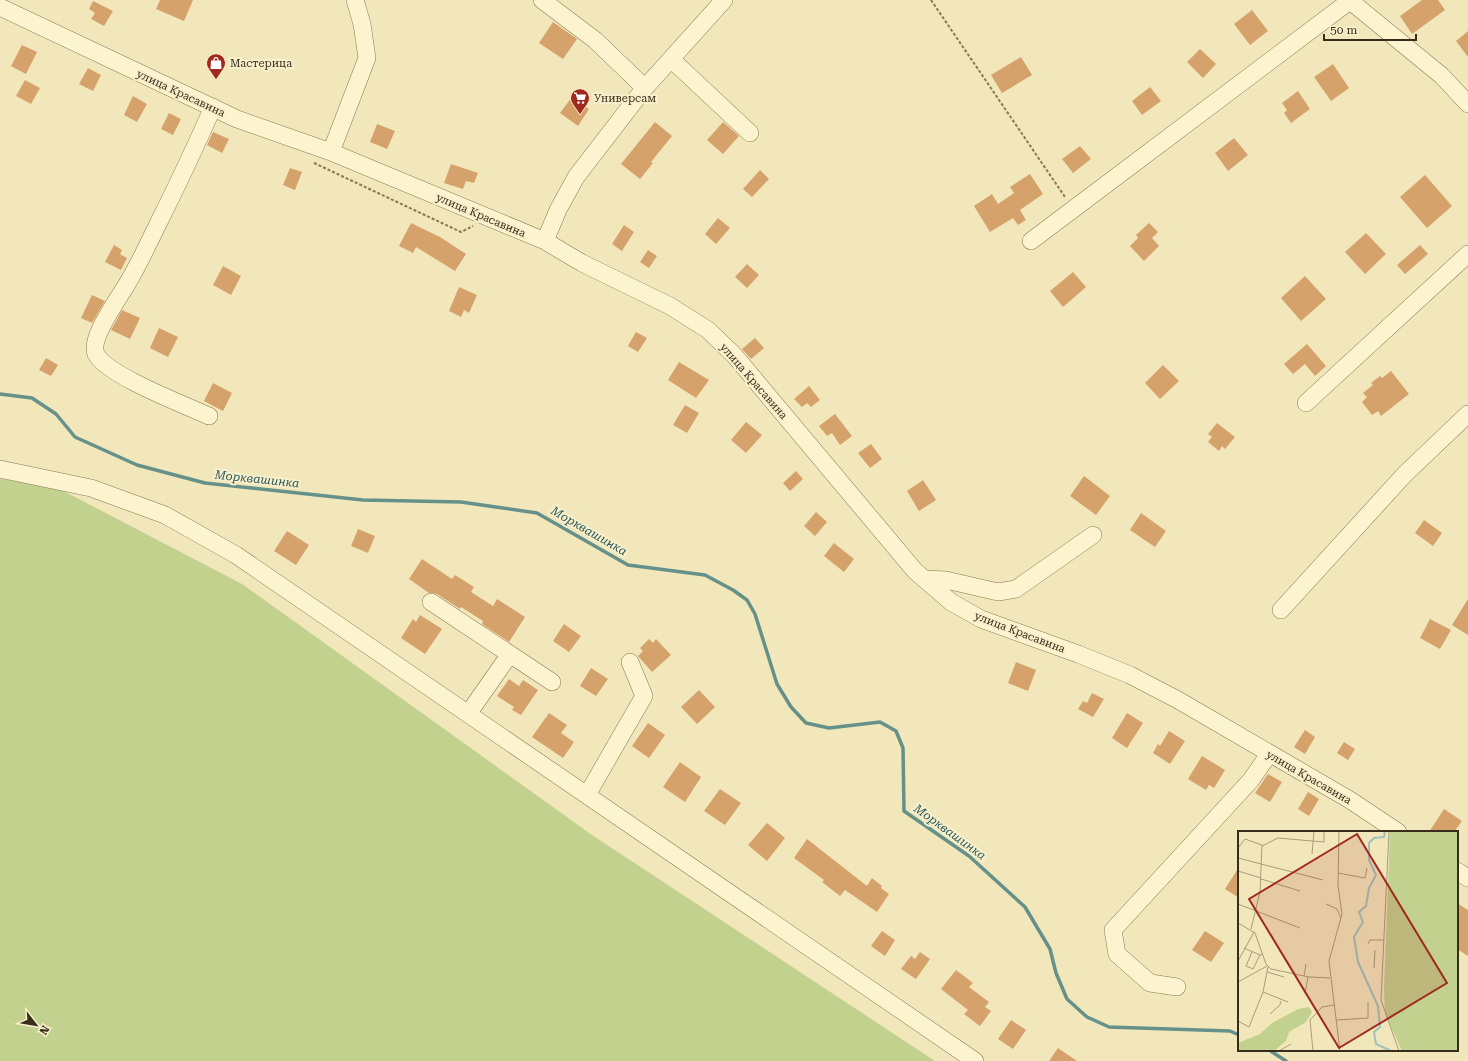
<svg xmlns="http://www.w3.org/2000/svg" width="1468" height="1061" font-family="'Roboto Serif',serif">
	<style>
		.green { fill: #c2d18e }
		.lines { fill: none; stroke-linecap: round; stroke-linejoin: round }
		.stream { stroke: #66918a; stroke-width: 3.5 }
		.building { fill: #d5a26c }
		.minor-casing { stroke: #8b7753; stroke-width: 18 }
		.path { stroke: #8b7753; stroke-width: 2; stroke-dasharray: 3 2; stroke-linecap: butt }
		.minor { stroke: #fcf3cf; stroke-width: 17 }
		.labels { text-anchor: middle; stroke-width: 4; stroke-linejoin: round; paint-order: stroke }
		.poi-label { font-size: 11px; fill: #382c1a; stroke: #f9f0cb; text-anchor: start }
		.street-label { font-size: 11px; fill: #382c1a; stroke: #f9f0cb }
		.water-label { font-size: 12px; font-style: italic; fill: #27585a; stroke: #f9f0cb }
		.inset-river { fill: none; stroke: #a0c2bc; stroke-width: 2 }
		.inset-road { fill: none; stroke: #a89c7b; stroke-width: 1 }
		.view { fill: #a0291d; fill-opacity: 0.15; stroke: #a0291d; stroke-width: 2 }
		.inset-edge { fill: none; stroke: #382c1a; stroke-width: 2 }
	</style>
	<rect width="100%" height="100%" fill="#f2e7bb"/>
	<path class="green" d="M0,479L52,485L242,584L592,835L935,1061H0Z"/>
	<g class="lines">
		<path class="stream" d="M0,394L32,398L56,414L75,437L137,465L205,483L363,500L461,502L537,513L628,565L705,575L733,590L747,600L755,614L777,684L791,707L806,723L829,728L880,722L896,731L903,748L904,811L969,856L1025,907L1050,949L1056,973L1067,999L1087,1017L1109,1027L1230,1031L1239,1035
			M1269,1050L1286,1061"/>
	</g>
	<path class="building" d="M160,0H193L184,21L156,9Z
		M1422,0H1438L1445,10L1412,34L1400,16Z
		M93,1L113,11L104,26L91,19L95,13L89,9Z
		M1252,10L1268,31L1250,45L1234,24Z
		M553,22L577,39L563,59L539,43Z
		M1468,31V57L1456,41Z
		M22,45L37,52L26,74L11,66Z
		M1200,49L1216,64L1203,78L1187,62Z
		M1021,57L1032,75L1002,93L991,75Z
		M1333,64L1349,88L1331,101L1314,77Z
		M88,68L101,75L93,91L79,84Z
		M25,80L40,88L31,104L16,96Z
		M1150,87L1161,101L1142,115L1132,101Z
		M1298,91L1310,109L1291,123L1284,113L1287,110L1282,103Z
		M133,96L147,104L137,122L124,115Z
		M572,97L589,109L578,126L560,113Z
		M169,113L181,119L173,135L161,129Z
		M655,122L672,136L651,162L653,163L640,179L621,164Z
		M723,122L739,136L723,154L707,140Z
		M377,124L395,131L387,149L370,142Z
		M213,132L229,139L222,153L207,145Z
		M1234,138L1248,155L1228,171L1215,153Z
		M1080,146L1091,159L1073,173L1062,159Z
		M451,164L478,173L474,183L466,181L463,189L444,183Z
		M290,168L302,172L295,190L283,185Z
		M760,170L769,179L752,197L743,189Z
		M1030,174L1043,194L1020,210L1026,220L1018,225L1013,218L990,232L974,206L992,194L998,204L1014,193L1010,187Z
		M1425,175L1452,206L1427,228L1400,197Z
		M718,218L730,228L716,244L705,234Z
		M411,223L440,237L466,254L455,271L416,247L413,253L399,246Z
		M1149,223L1158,232L1152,238L1159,246L1144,261L1130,246L1138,238L1136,235Z
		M624,225L634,232L622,251L612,244Z
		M1366,233L1386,254L1365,274L1345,252Z
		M114,245L122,250L120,254L127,258L121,270L105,262Z
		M1420,245L1428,254L1405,274L1397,265Z
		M648,250L657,256L649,268L640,262Z
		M747,264L759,275L747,288L735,277Z
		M223,266L241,276L231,295L213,285Z
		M1073,272L1086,287L1063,307L1050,291Z
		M1305,276L1326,299L1301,321L1281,298Z
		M459,287L477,295L469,313L464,310L461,317L449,311Z
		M92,295L105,301L92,323L81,318Z
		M122,310L140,318L130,339L111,330Z
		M159,328L178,337L168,357L150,348Z
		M636,332L647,338L638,352L628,346Z
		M755,338L764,348L751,359L742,349Z
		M1307,344L1326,366L1315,376L1305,364L1293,374L1284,364Z
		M46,358L58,365L51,376L39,370Z
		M679,362L709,380L696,398L668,380Z
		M1163,365L1179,381L1160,399L1145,383Z
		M1391,371L1409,394L1381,416L1378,411L1372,415L1362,402L1367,397L1363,393L1373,385L1371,383L1380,376L1382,378Z
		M213,383L232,393L223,411L204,401Z
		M809,386L820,400L811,407L807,403L802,407L794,399Z
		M685,405L699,413L687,433L673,425Z
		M835,414L852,436L840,445L832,433L827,436L819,426Z
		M746,422L762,435L746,453L731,440Z
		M1217,423L1235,437L1225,449L1222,446L1219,451L1208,442L1212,437L1208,434Z
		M871,444L882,459L870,468L858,453Z
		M796,471L803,479L790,491L783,483Z
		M1084,476L1110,496L1096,515L1070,496Z
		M923,480L936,500L919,511L907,491Z
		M816,512L827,522L815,536L804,526Z
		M1141,513L1166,531L1155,547L1130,530Z
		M1424,520L1442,533L1433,546L1415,533Z
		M358,529L375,536L368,553L351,546Z
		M287,531L309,545L296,565L274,551Z
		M834,543L854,559L844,572L824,556Z
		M422,559L452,579L455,575L474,587L471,592L493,606L497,599L525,617L509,642L482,624L483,621L461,607L460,609L437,594L429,593L409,579Z
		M1468,599V635L1452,625Z
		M420,615L442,629L425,654L401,638L413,619L416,622Z
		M1430,619L1451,630L1440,649L1420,638Z
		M564,624L581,636L569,652L553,641Z
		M649,639L653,643L656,639L671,655L652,672L638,656L643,651L640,648Z
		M1016,662L1036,670L1028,691L1008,683Z
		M591,668L608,679L596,696L580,686Z
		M509,679L519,686L523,680L538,690L521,715L512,710L514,707L497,696Z
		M699,690L715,707L697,724L681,707Z
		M1092,693L1104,699L1093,717L1078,709L1083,701L1087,703Z
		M549,713L567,725L561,733L574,742L563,758L532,737Z
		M1127,713L1143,723L1127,748L1112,738Z
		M648,723L665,735L649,758L632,746Z
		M1305,730L1315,737L1305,754L1294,747Z
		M1169,731L1185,741L1170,764L1153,753L1158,744L1160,746Z
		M1344,742L1355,749L1348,760L1337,753Z
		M1202,756L1225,770L1214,788L1209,785L1206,790L1188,779Z
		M680,762L701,777L685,802L663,787Z
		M1268,774L1282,782L1270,802L1255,793Z
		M720,789L741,803L725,825L704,811Z
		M1308,792L1319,799L1309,816L1298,809Z
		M1444,809L1462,821L1454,832H1429Z
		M767,823L785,838L767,861L748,845Z
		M807,839L867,886L872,878L882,886L881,888L889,894L877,912L845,890L840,896L822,882L824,880L794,858Z
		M1239,867V898L1225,889Z
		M1457,903L1468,910V956L1457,949Z
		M882,931L895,940L885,956L871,946Z
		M1205,931L1224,943L1211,962L1192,950Z
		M920,952L930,959L916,979L901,969L911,956L915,959Z
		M956,970L973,983L969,987L989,1002L985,1007L991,1011L980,1026L964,1014L968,1010L941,989Z
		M1011,1020L1026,1030L1013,1049L998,1039Z
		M1058,1048L1077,1061H1049Z"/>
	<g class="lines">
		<g class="minor-casing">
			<path id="minor" d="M542,0L595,40L645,88
				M1349,0L1442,76L1468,104
				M0,7L237,119L331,152L545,241L582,263L670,306L708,330L734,355L915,571L951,602L981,619L1078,654L1130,675L1178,700L1350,800L1398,832
				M671,59L750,133
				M331,152L367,58L362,24L355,0
				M545,241L558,210L576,177L643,90L724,0
				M1031,241L1351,0
				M1306,403L1468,254
				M209,416C185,405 106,375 96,354C89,338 119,298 127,284C138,266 147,246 156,228C176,188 195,148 213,107
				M0,469L91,488L165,515L236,555L975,1061
				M925,579L946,580L998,592L1016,589L1093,535
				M431,602L552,682
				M1281,610L1405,474L1468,414
				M468,714L510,654
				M587,795L644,696L630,662
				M1457,871L1468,878
				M1177,987L1150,983L1117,954L1113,930L1251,780L1269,754"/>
		</g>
		<path class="path" d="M931,0L1065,197
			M314,163L461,232L473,226"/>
		<use href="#minor" class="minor"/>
	</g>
	<defs>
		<g id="shop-pin" transform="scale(1)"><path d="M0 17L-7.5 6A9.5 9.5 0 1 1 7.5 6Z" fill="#a0291d" stroke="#f9f0cb"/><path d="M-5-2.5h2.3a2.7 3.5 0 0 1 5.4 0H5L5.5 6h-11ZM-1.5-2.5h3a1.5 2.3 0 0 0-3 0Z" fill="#fff"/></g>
		<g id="supermarket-pin" transform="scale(1)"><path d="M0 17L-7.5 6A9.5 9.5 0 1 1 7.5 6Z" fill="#a0291d" stroke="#f9f0cb"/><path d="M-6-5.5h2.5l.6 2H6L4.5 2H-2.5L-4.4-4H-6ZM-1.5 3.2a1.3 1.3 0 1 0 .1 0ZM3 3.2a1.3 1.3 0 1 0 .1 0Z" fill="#fff"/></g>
	</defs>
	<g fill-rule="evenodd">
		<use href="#shop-pin" x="216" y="63"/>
		<use href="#supermarket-pin" x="580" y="98"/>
	</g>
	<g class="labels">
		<g class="poi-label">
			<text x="230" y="67">Мастерица</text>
			<text x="594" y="102">Универсам</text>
		</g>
		<g class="street-label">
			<text transform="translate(181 93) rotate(25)" y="4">улица Красавина</text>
			<text transform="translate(481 215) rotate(23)" y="4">улица Красавина</text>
			<text transform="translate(754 381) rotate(49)" y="4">улица Красавина</text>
			<text transform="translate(1020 632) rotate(21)" y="4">улица Красавина</text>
			<text transform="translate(1309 777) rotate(30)" y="4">улица Красавина</text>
		</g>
		<g class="water-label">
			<text transform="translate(257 479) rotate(6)" y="4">Морквашинка</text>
			<text transform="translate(589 531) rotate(30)" y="4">Морквашинка</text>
			<text transform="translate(950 832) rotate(36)" y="4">Морквашинка</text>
		</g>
	</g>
	<g transform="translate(1238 831)">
		<rect width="220" height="220" fill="#f2e7bb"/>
		<path d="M152,0H220V220H164L147,182L146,157ZM71,176L74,181L68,191L51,201L48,210L36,220H0V212L22,203L34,192L60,178Z" fill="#c2d18e"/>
		<path class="inset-river" d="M147,0L146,6L136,7L131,12V29L138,44L131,57L128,75L121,81L125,91L116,106L120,131L140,175L142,196L136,201L138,213L153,220"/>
		<path class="inset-road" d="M101,0L100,54L104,83L91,130L102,220M151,0L143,169L161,220M24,15L40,7L86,11V0M0,17L7,8L24,14L22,61L13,98M74,23L76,0M0,27L85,49M0,40L23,47M100,42L127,47L129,37M23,48L62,60M0,73L62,97M88,73L99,78L103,87M0,92L17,102L28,133L33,138L71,146L92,147M130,113L132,109H146M6,117L22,124L25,123M14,121L8,135L15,138M0,130L16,101M136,137L137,119M15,138L22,124M29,141L46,146M66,145L68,133M0,151L29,135M25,161L50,171M67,163L70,146M32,183L42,174L43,170M99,189L130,187V171M0,190L11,196L25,161L30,136M41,220L53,213M75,220L72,189L84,176L96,174"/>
		<path class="view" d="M119,3L209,152L101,217L11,68Z"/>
		<rect width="220" height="220" class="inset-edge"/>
	</g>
	<g transform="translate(36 1025) rotate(121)" stroke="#f9f0cb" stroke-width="3" paint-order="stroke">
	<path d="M0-3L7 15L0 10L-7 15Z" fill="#382c1a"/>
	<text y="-6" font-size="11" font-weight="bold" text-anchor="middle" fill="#382c1a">N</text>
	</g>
	<path d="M1324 34v6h92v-6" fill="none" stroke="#382c1a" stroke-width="2"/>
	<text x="1330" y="34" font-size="12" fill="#382c1a" stroke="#f9f0cb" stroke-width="3" paint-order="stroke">50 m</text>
</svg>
